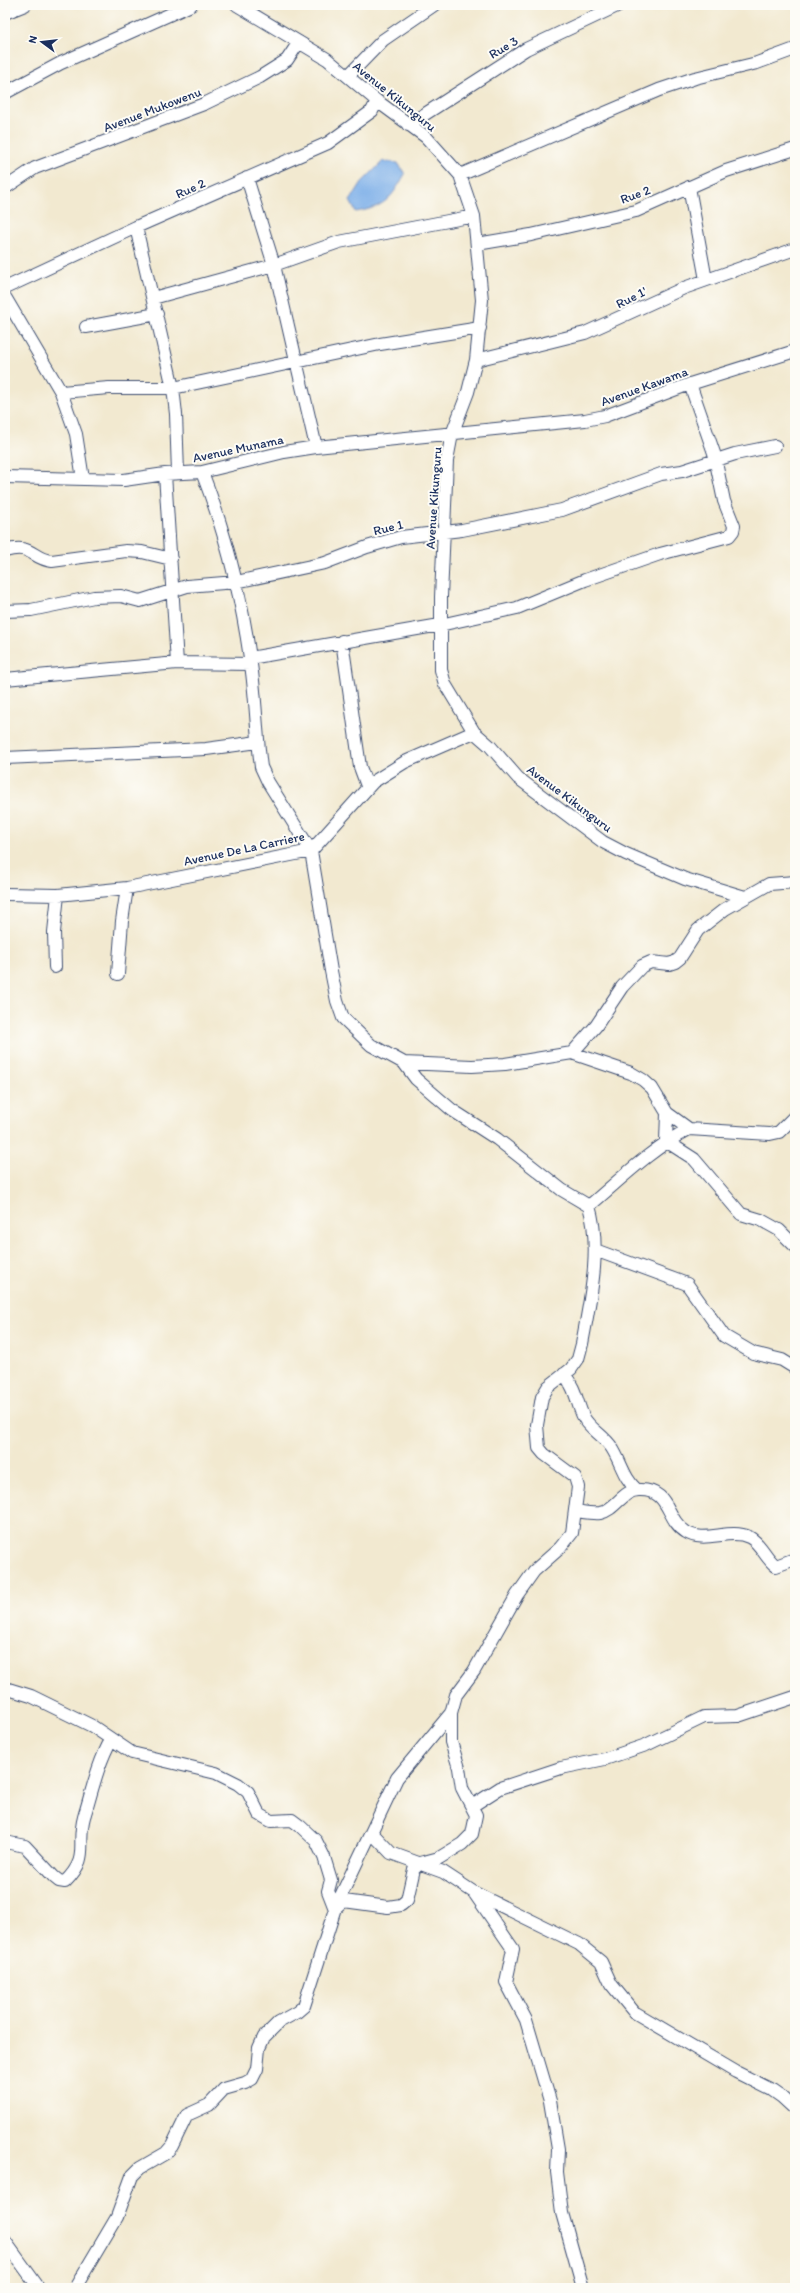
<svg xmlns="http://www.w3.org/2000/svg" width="800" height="2293" font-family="Itim,sans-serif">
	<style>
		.water { fill: #7baee8; stroke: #4b6ea3 }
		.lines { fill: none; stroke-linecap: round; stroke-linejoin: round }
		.minor-casing { stroke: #3b4b6f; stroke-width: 14 }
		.minor { stroke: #fff; stroke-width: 12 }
		.labels { text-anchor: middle; stroke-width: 4; stroke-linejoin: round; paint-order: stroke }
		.street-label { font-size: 13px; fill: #1b2f5e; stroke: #fdfcf7 }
	</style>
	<rect width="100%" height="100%" fill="#fdfcf7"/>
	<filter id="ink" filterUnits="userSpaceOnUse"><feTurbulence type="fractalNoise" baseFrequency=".025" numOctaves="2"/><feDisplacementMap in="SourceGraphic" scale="8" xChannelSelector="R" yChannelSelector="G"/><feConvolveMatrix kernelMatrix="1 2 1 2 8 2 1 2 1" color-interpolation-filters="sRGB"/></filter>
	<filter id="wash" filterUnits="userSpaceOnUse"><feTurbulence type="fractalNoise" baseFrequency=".012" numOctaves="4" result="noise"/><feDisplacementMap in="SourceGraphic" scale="16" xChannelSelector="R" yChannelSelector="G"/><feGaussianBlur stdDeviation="0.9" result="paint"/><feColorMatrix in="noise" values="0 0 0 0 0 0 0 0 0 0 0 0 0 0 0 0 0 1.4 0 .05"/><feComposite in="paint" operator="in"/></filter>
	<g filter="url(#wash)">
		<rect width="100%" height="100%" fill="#f2e9d0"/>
		<path class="water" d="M383,161L398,163L405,174C391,199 385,207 356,212L350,201L362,182Z"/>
	</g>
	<g filter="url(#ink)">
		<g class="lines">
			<g class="minor-casing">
				<path id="minor" d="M237,5L327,59L377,101L426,137L460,175L474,216L482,300L476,360L468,392L452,434L447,460L441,597V670L445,684L474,732L490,746L518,778L603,842L626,854L685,879L745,897
					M5,13L25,5
					M348,76L383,40L434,5
					M5,93L61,63L191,5
					M408,125L526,49L619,5
					M460,175L659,90L695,78L757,63L795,49
					M247,178L274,265L316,447
					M689,187L706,280
					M5,188L35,168L204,104L260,77L287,60L299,42
					M136,227L173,388L176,414L178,473
					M477,244L531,235L636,211L726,171L795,149
					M5,288L136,227L328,143L372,111L377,101
					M5,297L61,392L76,434L83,479
					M153,298L274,265L339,242L474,216
					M86,327L157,314
					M476,360L585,333L684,288L795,249
					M61,392L109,388H173L380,344L480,328
					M202,472C225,531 241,595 250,658C256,694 256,731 261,767L268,782L311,851L331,971L337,1001L343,1018L371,1045L404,1063L472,1066L505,1064L572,1053L596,1026L622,987L642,966L651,962L669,964L675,962L680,958L698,930L725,909L769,884L795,882
					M165,474L177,663
					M5,477L124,480L165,474L202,472L284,452L316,447L585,420L605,416L690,384L795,351
					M5,551C33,543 31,559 52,561L126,551L142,552L171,559
					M5,611L31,610L94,597L121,596L140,601L187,586L236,582L325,563L367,547L401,537L462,530L562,510L661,474L682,471L735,454L775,446
					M342,641L360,767L367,786
					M250,658L440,625L517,608L585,580L660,554L729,536L733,531L734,526L724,501L714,453L690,384
					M5,679L177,663L251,664
					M5,758L206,749L258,742
					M5,894L58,895L127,888L311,851L373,782L405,762L474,732
					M55,967L54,932L58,895
					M118,974L122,921L127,888
					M572,1053L631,1073L643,1080L652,1088L667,1113L689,1129L770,1134L779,1132L795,1116
					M667,1113L666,1141L694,1159L741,1214L761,1220L779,1230L795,1246
					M589,1206C622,1178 651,1149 689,1129
					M595,1250L687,1284L724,1336L753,1353L782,1360L795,1368
					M564,1374C576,1389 576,1400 583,1416C589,1429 604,1435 612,1448C621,1462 624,1479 637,1490
					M576,1511C583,1512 593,1514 600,1513C616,1510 622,1490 639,1490C671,1489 665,1519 686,1532C704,1544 729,1528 749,1537C761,1543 765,1558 776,1566L795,1559
					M5,1688L31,1696L92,1726L132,1753L216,1773L238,1784L248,1792L259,1814L271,1821L292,1820L300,1826L316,1841L324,1857L331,1880L328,1891L335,1909
					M472,1806L500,1788L561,1768L605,1759L646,1745L704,1717L738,1716L795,1697
					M372,1833L391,1853L443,1872L475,1893L579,1944L601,1962L611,1984L634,2012L736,2072L772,2090L782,2097L795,2109
					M5,1842L25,1846L54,1877L59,1881L65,1882C91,1856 76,1846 84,1817C92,1791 98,1763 111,1740
					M475,1894L513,1949L506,1982L526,2020L550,2101L558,2149L557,2172L562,2213L583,2288
					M336,1906L397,1778L451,1713
					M5,2241L39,2288
					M75,2288L117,2217L132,2176L140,2168L166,2153L172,2146L187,2115L209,2105L224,2089L245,2083L252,2079L257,2069L259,2048L264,2037L279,2022L297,2012L304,2006L335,1909L344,1901L388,1907L401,1905L407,1900L414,1869L420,1863L439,1858L462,1844L472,1834L476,1815L462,1788L459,1768L451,1742V1713L456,1695L474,1671L517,1595L534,1571L560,1548L572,1533L578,1487L575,1477L544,1454L539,1448L537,1425L542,1397L548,1387L571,1369L578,1359L582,1344C590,1300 602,1249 589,1206L562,1190L497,1139L452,1110L416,1079L404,1063"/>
			</g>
			<use href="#minor" class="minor"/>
		</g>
	</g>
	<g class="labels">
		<g class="street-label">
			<text transform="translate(503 47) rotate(-31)" y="5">Rue 3</text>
			<text transform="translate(395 96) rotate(39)" y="5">Avenue Kikunguru</text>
			<text transform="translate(152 109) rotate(-21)" y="5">Avenue Mukowenu</text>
			<text transform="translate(190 188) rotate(-24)" y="5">Rue 2</text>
			<text transform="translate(635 194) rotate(-20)" y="5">Rue 2</text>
			<text transform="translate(631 297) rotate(-27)" y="5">Rue 1'</text>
			<text transform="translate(644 386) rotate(-20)" y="5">Avenue Kawama</text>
			<text transform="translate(238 448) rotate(-12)" y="5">Avenue Munama</text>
			<text transform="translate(433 498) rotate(-86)" y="5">Avenue Kikunguru</text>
			<text transform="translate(388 527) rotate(-14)" y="5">Rue 1</text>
			<text transform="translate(570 798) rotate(37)" y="5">Avenue Kikunguru</text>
			<text transform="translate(244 848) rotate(-12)" y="5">Avenue De La Carriere</text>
		</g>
	</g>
	<rect width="800" height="2293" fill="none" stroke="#fdfcf7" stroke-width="20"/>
	<g transform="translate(42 42) rotate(285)" stroke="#fdfcf7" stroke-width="3" paint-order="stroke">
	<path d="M0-3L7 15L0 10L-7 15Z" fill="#1b2f5e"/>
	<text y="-6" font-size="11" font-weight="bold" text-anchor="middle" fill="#1b2f5e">N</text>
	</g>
</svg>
